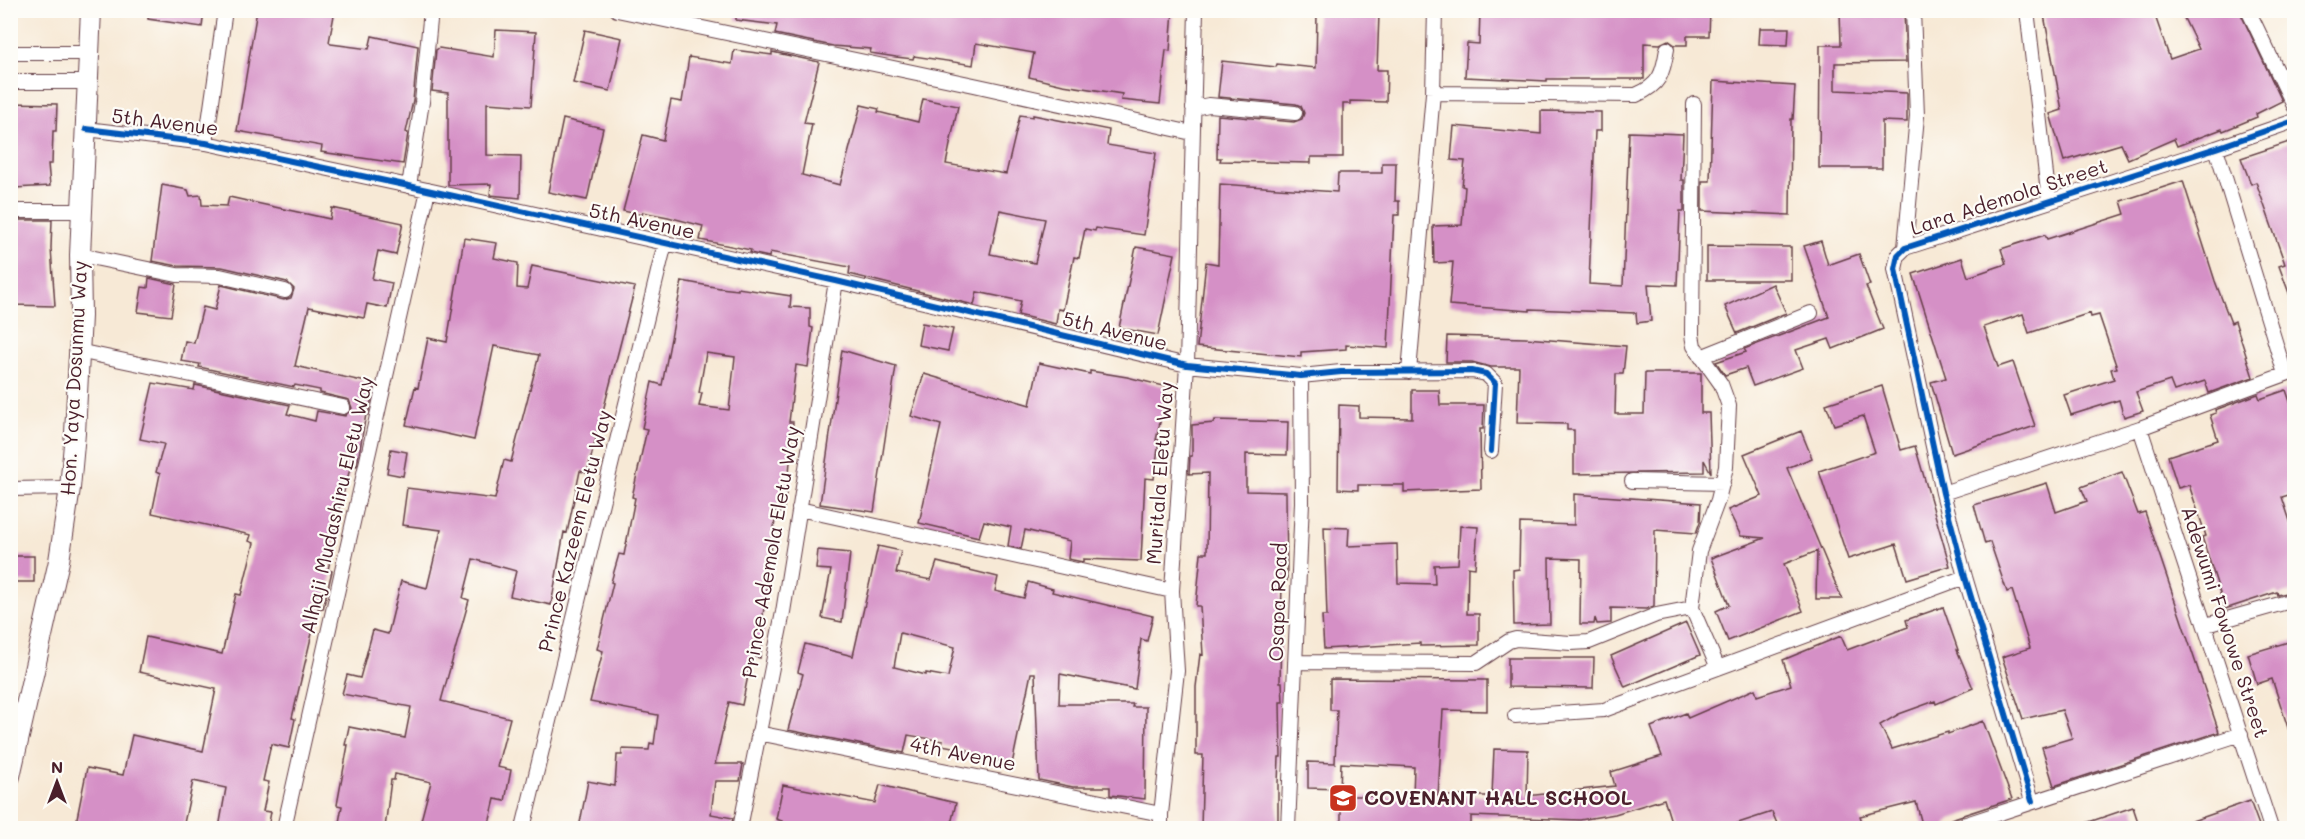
<svg xmlns="http://www.w3.org/2000/svg" width="2305" height="839" font-family="Mali,sans-serif">
	<style>
		.building { fill: #d590c6; fill-rule: evenodd }
		.lines { fill: none; stroke-linecap: round; stroke-linejoin: round }
		.minor-casing { stroke: #643d45; stroke-width: 16 }
		.secondary-casing { stroke: #643d45; stroke-width: 22 }
		.minor { stroke: #fff; stroke-width: 14 }
		.secondary { stroke: #fff; stroke-width: 20 }
		.cycleway-casing { stroke: #fdfcf7; stroke-width: 10 }
		.cycleway { stroke: #0057b8; stroke-width: 6 }
		.labels { text-anchor: middle; stroke-width: 4.5; stroke-linejoin: round; paint-order: stroke }
		.street-label { font-size: 20px; fill: #4a1f2b; stroke: #fdfcf7 }
		.poi-label { font-size: 20px; font-weight: bold; fill: #4a1f2b; stroke: #fdfcf7; text-anchor: start }
	</style>
	<rect width="100%" height="100%" fill="#fdfcf7"/>
	<filter id="ink" filterUnits="userSpaceOnUse"><feTurbulence type="fractalNoise" baseFrequency=".0167" numOctaves="2"/><feDisplacementMap in="SourceGraphic" scale="12" xChannelSelector="R" yChannelSelector="G"/><feConvolveMatrix kernelMatrix="1 2 1 2 8 2 1 2 1" color-interpolation-filters="sRGB"/></filter>
	<filter id="wash" filterUnits="userSpaceOnUse"><feTurbulence type="fractalNoise" baseFrequency=".008" numOctaves="4" result="noise"/><feDisplacementMap in="SourceGraphic" scale="24" xChannelSelector="R" yChannelSelector="G"/><feGaussianBlur stdDeviation="1.35" result="paint"/><feColorMatrix in="noise" values="0 0 0 0 0 0 0 0 0 0 0 0 0 0 0 0 0 1.4 0 .05"/><feComposite in="paint" operator="in"/></filter>
	<g filter="url(#wash)">
		<rect width="100%" height="100%" fill="#f7e9d6"/>
		<g id="blocks">
			<path class="building" d="M148,10H204L202,27L148,19Z
				M257,10H335L329,42L331,44L369,49L372,36L418,46L413,101L406,132L408,133L403,164L321,152L322,146L237,131Z
				M736,10H943L990,17L991,10H1173L1170,51L1166,50L1160,104L1121,100L1122,94L1063,85L1029,77L1034,53L976,43L973,65L914,56L913,59L896,57L870,53L871,49L833,46L775,34L777,25L736,20Z
				M1480,10H1710L1709,36H1687V45H1675L1668,40L1660,44L1644,43V79H1547V81L1465,77L1467,43L1479,44Z
				M1840,10H1904L1906,62L1835,63V90L1907,93V122L1882,121V168H1819L1820,45H1841Z
				M2068,10H2153L2170,59L2199,49L2180,10H2239L2282,101L2256,114L2257,117L2223,131L2222,129L2177,146L2174,139L2128,159L2121,144L2064,161L2050,114L2062,110L2044,15Z
				M1317,12L1379,14L1377,70H1387L1386,102L1350,101V104H1343V157H1311V163L1220,161L1221,158H1217L1218,115L1294,122L1302,119L1304,113L1301,106L1296,104L1218,97L1222,61L1276,67L1277,64L1316,68Z
				M1760,28H1789L1788,45L1759,44Z
				M496,30L536,32L531,106L487,103V155L521,156L520,198L490,195L491,184L448,185V93L432,91L436,50L439,48L494,57Z
				M585,30L622,38L610,91L573,83Z
				M734,50L772,55V52L819,62L804,123L812,124L802,175L840,185L861,105L879,109L878,112L918,122L923,99L958,106L946,164L1006,174L1020,115L1033,117V115L1109,130L1107,145L1156,153L1144,235L1096,228L1095,231L1085,229L1079,258L1074,257L1063,310L1058,309L1056,324L1018,315L1021,301L977,292L974,305L849,274L850,267L770,252L769,257L750,253L751,250L700,240L703,226L668,217L643,212L642,215L623,211L643,135L663,140L671,100L682,102L689,57L732,64ZM1000,210L1045,219L1035,263L990,254Z
				M1713,81L1795,86L1793,119H1791L1790,215L1702,211V181H1710Z
				M10,103L57,104L56,131H53L52,164H48L50,186L14,188L13,163H11Z
				M1541,111L1601,112V131H1595L1589,284L1623,286L1629,132L1683,134L1681,180H1684V211H1680L1677,285L1648,284L1651,321L1637,323L1636,313L1530,309V311L1449,305L1453,262L1434,263L1433,226L1462,225L1465,187L1462,186L1465,161L1451,160L1454,126L1541,134Z
				M563,119L603,128L587,200L548,192Z
				M2295,140V303L2293,304L2279,266L2285,264L2256,182L2251,184L2241,158Z
				M1382,163H1396L1395,201H1399V215H1394L1388,348L1346,345V349L1301,352V357L1197,347L1206,262L1218,264L1220,184L1337,192L1338,173H1382Z
				M2183,181L2215,281L2231,323L2235,321L2253,377L2209,393L2205,381L2174,391L2170,381L2136,392L2143,411L2124,417L2119,400L2071,415L2064,395L2114,379L2111,369L2117,368L2099,315L2091,317L2090,313L2029,333L2023,314L1984,327L1998,367L2013,362L2035,426L1952,454L1931,382L1946,378L1913,274L1962,258L1968,277L2006,264L2001,249L2045,235L2047,239L2125,214L2121,201Z
				M162,185L188,190L190,196L201,195L202,205L227,206L229,197L330,219L332,208L403,223L396,255L378,251L372,279L392,283L387,308L367,304L364,318L309,307L295,366L375,384L368,415L366,414L357,466L351,465L334,528H337L328,570L332,571L323,609L318,608L292,718L295,719L289,748L271,744L263,781L269,782L263,811L271,812L268,828H219L226,788L193,781L183,828H75L87,768L123,775L132,735L203,751L216,689L139,672L146,637L222,654L236,594L241,595L254,543L249,541L251,535L152,513L160,474L156,472L164,444L140,439L153,383L194,390L195,385L290,405L287,414L315,421L317,411L345,416L352,408L349,400L320,393V390L295,385L294,387L199,367L200,364L181,361L185,341L194,343L203,307L215,310L221,285L284,300L291,298L294,289L287,282L222,267L178,266L152,261Z
				M14,220H52L51,248L55,306L11,305V291H13Z
				M464,238L497,243L494,258L518,263L517,288L527,289L532,266L635,287L587,473L580,471L567,533L564,532L551,605L510,596L516,571L473,559L463,598L469,600L441,701L510,718L497,767L511,770L505,801L495,799L488,828H419L431,782L395,774L394,780H391L385,828H338L342,806L337,805L348,745H345L349,727L405,738L411,707L342,694L347,675L360,678L373,630L388,634L401,581L427,588L441,530L402,525L407,488L495,499L504,460L511,462L539,355L494,346L474,440L406,425L415,387L418,388L428,338L447,342Z
				M1821,241L1828,265L1859,254L1870,285L1866,286L1883,329L1833,349L1829,339L1796,350L1803,368L1753,386L1746,368L1725,375L1716,362L1746,352L1744,349L1829,317L1804,246Z
				M1707,246L1791,247V280H1707Z
				M1136,247L1175,254L1158,335L1119,328Z
				M149,278L176,284L171,316L138,312L142,287L148,288Z
				M682,281L720,288L738,290V288L791,296L790,307L810,308V327L813,328L808,367L796,365L789,422H793L789,474L783,513L776,512L762,623L765,624L760,658L752,656L742,705L729,702L715,764H743L740,781H715L711,814L733,818L731,828H579L588,781L615,786L617,755H622V749L649,750L650,743L654,744L658,715L590,702L603,651L597,649L613,583L611,582L619,554L624,555L635,498L632,497L647,429L642,428L652,382L662,385ZM706,353L735,357L729,410L699,406L702,393H699Z
				M1773,284L1786,313L1737,333L1725,306Z
				M922,323L953,329L948,351L918,345Z
				M1447,336L1525,338L1626,346L1623,374H1616L1615,414H1644L1645,373H1701V413H1709L1711,473L1704,460V472L1574,474V430H1567V424L1517,423L1519,367H1491L1472,362H1446Z
				M842,350L896,366L874,512L820,504Z
				M1039,363L1090,374V371L1127,377L1168,387L1156,440H1159L1154,479L1145,478L1141,561L1083,559V562L1068,559L1070,541L1025,530L1021,549L1008,546L1011,527L984,521L979,537L919,523L941,425L911,416L924,374L1030,405Z
				M1882,386L1901,450L1915,446L1950,566L1907,579L1896,544L1848,559L1819,471L1875,452L1863,416L1834,425L1826,404Z
				M1412,390H1439L1440,405H1484L1483,429H1480L1481,489L1404,492V485H1358V490L1338,489L1339,405L1359,406V417L1412,418Z
				M2286,390L2295,416V493L2282,497L2295,536V591L2278,595L2277,592L2225,609L2202,537L2206,536L2189,485L2178,488L2168,456L2218,440L2210,415L2216,413L2215,410L2258,394L2260,399Z
				M1215,420L1288,422L1287,455L1246,454V491L1286,492L1287,581H1282L1280,682H1282L1283,702H1280L1281,757H1279L1278,783V828H1201L1203,755H1196V687L1200,654L1203,655L1200,606H1196L1201,553H1207L1208,473L1189,474L1190,456H1192V425L1214,423Z
				M1801,431L1812,458L1787,468L1842,599H1816L1817,551L1784,564L1803,611L1728,641L1716,611L1729,605L1711,558L1765,538L1741,536L1728,510L1762,496L1744,454Z
				M391,449L407,452L403,476L387,473Z
				M2122,472L2138,514L2145,512L2219,732L2054,786L2042,747L2072,738L2062,710L2023,719L2002,657L2030,648L2012,590L2007,592L1990,542L1985,544L1974,505L2047,483L2056,512L2087,501L2081,487Z
				M1574,494L1701,503L1700,522L1696,533L1655,530L1654,606L1646,609L1611,608V623L1597,624L1595,618L1594,624H1580L1581,559L1549,558L1550,624L1514,625L1513,570L1519,569L1520,523L1574,525Z
				M1460,526L1478,527L1475,568L1468,567L1467,614H1479V645L1420,646V643L1324,649L1322,616H1327L1324,527L1349,528L1348,546L1397,544L1398,583L1435,584L1434,565L1458,564Z
				M878,546L901,551L896,573L931,580L937,562L998,577L995,591L1024,598L1028,582L1053,589L1052,592L1153,616L1147,641L1141,639L1135,689L1060,674L1059,704H1133L1132,707H1146L1145,799L1110,795V787H1073L1039,780L1035,673H1031L1012,764L967,754L968,750L942,745L943,741L908,735L904,753L788,730L803,674L798,672L805,644L853,656ZM900,633L955,647L948,677L926,673V675L894,667Z
				M818,550L850,553L842,622L822,618L831,570L816,569Z
				M10,556H34V582H10Z
				M1943,607L1958,650H1957L1973,688L1936,704L1935,701L1899,714L1880,725L1892,749L1948,732V734L1983,721L2012,799L1951,819L1944,828H1923L1916,802L1860,816L1864,828H1779L1772,812L1723,828H1673L1664,799L1615,814L1580,820L1471,816V828H1341V796H1413L1414,767L1341,763L1340,789L1308,788V762L1335,763L1337,710H1330V679L1487,680V711L1443,710L1438,796H1492L1494,749L1528,750L1527,796L1615,786L1611,772L1662,756L1651,727L1686,713L1688,718L1755,689L1757,696L1791,685L1783,660L1841,636L1847,650L1908,627L1906,620Z
				M1686,623L1700,655L1625,687L1611,656Z
				M2295,640V740H2292L2272,679L2257,684L2248,654Z
				M1508,658H1594L1593,688L1508,687Z
				M783,785L875,803L880,785L956,803L950,828H780L782,821L776,819Z
				M2250,801L2260,828H2179L2178,826Z
				M2133,807L2140,828H2077V826Z"/>
		</g>
	</g>
	<g filter="url(#ink)">
		<use href="#blocks" fill-opacity="0" stroke="#643d45" stroke-width="1.5"/>
		<g class="lines">
			<g class="minor-casing">
				<path id="minor" d="M617,10L974,85L1192,133
					M2027,10L2049,201
					M2248,10L2294,106
					M10,53H90
					M10,82H88
					M1433,93L1636,95C1660,85 1663,74 1667,49
					M1694,104L1692,335L1694,346L1721,384L1729,406L1726,467L1718,500L1699,551L1692,608L1718,668
					M1193,108L1209,105L1295,113
					M86,129L206,143L409,186L836,281L1187,365L1301,376L1341,372L1472,371L1486,374L1495,383L1491,451
					M206,143L225,10
					M2216,148L2285,374
					M409,186L422,102L431,10
					M10,211H82
					M1905,248L1917,116L1913,10
					M80,255L177,275L220,276L285,291
					M78,351L343,407
					M1701,357L1811,313
					M1409,372L1433,93L1435,10
					M2140,428L2271,828
					M1632,481L1723,483
					M10,489L70,488
					M1943,493L2140,428L2294,371
					M799,509L1172,591
					M2206,625L2294,600
					M1295,662L1476,663L1509,641L1516,639L1571,643L1589,642L1656,615L1692,608
					M1515,716L1604,710L1965,577
					M758,733L1161,814
					M2032,801L1965,577L1943,493L1895,269L1898,255L1905,248L2216,148L2294,121
					M284,828L428,190
					M523,828L665,243
					M740,828L783,612L836,281
					M1161,828V814L1177,671L1172,591L1187,365L1196,10
					M1288,828L1302,502L1301,376
					M1954,828L2241,734"/>
			</g>
			<g class="secondary-casing">
				<path id="secondary" d="M10,776L59,561L70,488L75,433L81,316L80,255L91,10"/>
			</g>
			<use href="#minor" class="minor"/>
			<use href="#secondary" class="secondary"/>
			<g class="cycleway-casing">
				<path id="cycleway" d="M86,129L206,143L409,186L836,281L1187,365L1301,376L1341,372L1472,371L1486,374L1495,383L1491,451
					M2032,801L1965,577L1943,493L1895,269L1898,255L1905,248L2216,148L2294,121"/>
			</g>
			<use href="#cycleway" class="cycleway"/>
		</g>
	</g>
	<defs>
		<g id="school-square" transform="scale(1.5)"><rect x="-9" y="-9" width="18" height="18" rx="4" fill="#c8321e" stroke="#fdfcf7"/><path d="M0-5L7-2L0 1L-7-2ZM-4 1L0 2.5L4 1V4Q0 6-4 4Z" fill="#fff"/></g>
	</defs>
	<g fill-rule="evenodd">
		<use href="#school-square" x="1343" y="798"/>
	</g>
	<g class="labels">
		<g class="street-label">
			<text transform="translate(165 122) rotate(7)" y="7">5th Avenue</text>
			<text transform="translate(2009 197) rotate(-18)" y="7">Lara Ademola Street</text>
			<text transform="translate(642 221) rotate(12)" y="7">5th Avenue</text>
			<text transform="translate(1115 331) rotate(14)" y="7">5th Avenue</text>
			<text transform="translate(74 378) rotate(-87)" y="7">Hon. Yaya Dosunmu Way</text>
			<text transform="translate(1160 473) rotate(-86)" y="7">Muritala Eletu Way</text>
			<text transform="translate(337 505) rotate(-77)" y="7">Alhaji Mudashiru Eletu Way</text>
			<text transform="translate(575 531) rotate(-76)" y="7">Prince Kazeem Eletu Way</text>
			<text transform="translate(771 552) rotate(-80)" y="7">Prince Ademola Eletu Way</text>
			<text transform="translate(1278 602) rotate(-88)" y="7">Osapa Road</text>
			<text transform="translate(2225 622) rotate(72)" y="7">Adewumi Fowowe Street</text>
			<text transform="translate(963 754) rotate(11)" y="7">4th Avenue</text>
		</g>
		<g class="poi-label">
			<text x="1364" y="805">COVENANT HALL SCHOOL</text>
		</g>
	</g>
	<rect width="2305" height="839" fill="none" stroke="#fdfcf7" stroke-width="36"/>
	<g transform="translate(57 782)" stroke="#fdfcf7" stroke-width="4.5" paint-order="stroke">
	<path d="M0-4.5L10 22L0 15L-10 22Z" fill="#4a1f2b"/>
	<text y="-9" font-size="16" font-weight="bold" text-anchor="middle" fill="#4a1f2b">N</text>
	</g>
</svg>
